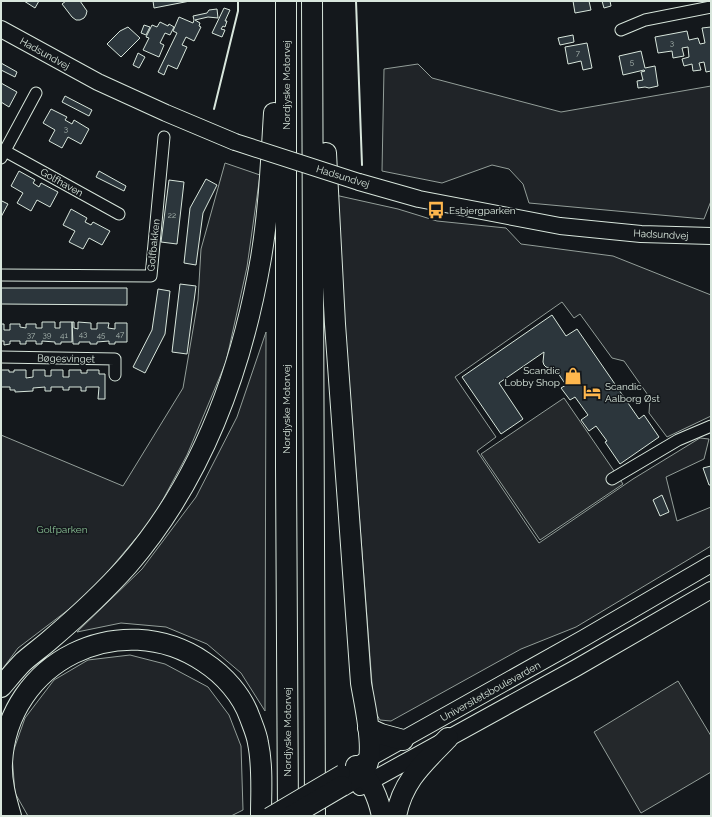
<svg xmlns="http://www.w3.org/2000/svg" width="712" height="817" font-family="Raleway,sans-serif">
	<style>
		.green { fill: #202428; stroke: #939e99 }
		.parking { fill: #24282b; stroke: #939e99 }
		.building { fill: #2c363c; stroke: #d8e6dc }
		.lines { fill: none; stroke-linecap: round; stroke-linejoin: round }
		.street-casing { stroke: #d8e6dc; stroke-width: 13 }
		.secondary-casing { stroke: #d8e6dc; stroke-width: 18 }
		.highway-casing { stroke: #d8e6dc; stroke-width: 22 }
		.street { stroke: #14181c; stroke-width: 11 }
		.secondary { stroke: #14181c; stroke-width: 16 }
		.highway { stroke: #14181c; stroke-width: 20 }
		.secondary-bridge-casing { stroke: #d8e6dc; stroke-width: 18; stroke-linecap: butt }
		.highway-bridge-casing { stroke: #d8e6dc; stroke-width: 22; stroke-linecap: butt }
		.secondary-bridge { stroke: #14181c; stroke-width: 16 }
		.highway-bridge { stroke: #14181c; stroke-width: 20 }
		.wall { stroke: #d8e6dc; stroke-width: 2 }
		.labels { text-anchor: middle; stroke-width: 3; stroke-linejoin: round; paint-order: stroke }
		.number-label { font-size: 8px; fill: #adbab4 }
		.street-label { font-size: 10px; fill: #d8e6dc; stroke: #14181c }
		.poi-label { font-size: 10px; fill: #d8e6dc; stroke: #14181c; text-anchor: start }
		.park-label { font-size: 10px; fill: #8ac095; stroke: #14181c }
	</style>
	<rect width="100%" height="100%" fill="#14181c"/>
	<path class="green" d="M418,64L432,78L561,112L711,86V201L704,219L529,203L523,184L509,169L492,165L442,183L382,171L384,69Z
		M225,163L260,175L247,267L226,362L187,455L153,518L89,594L18,648L1,671V435L123,486L183,388L198,300L201,249Z
		M335,195L398,209L437,221L506,228L521,244L613,256L711,295V416L667,437L649,413L650,398L624,361L612,358L580,314L574,318L562,302L455,377L496,437L477,451L539,543L633,479L700,438L709,439L704,459L666,477L677,521L711,507V546L576,627L521,649L391,721L380,720L374,710Z
		M266,332L265,711L241,673L207,644L166,627L121,623L77,632L142,569L196,497L237,417Z
		M130,655L165,664L208,687L229,715L241,746L243,810L231,816H28L15,793L12,755L25,718L54,680L88,660Z"/>
	<path class="parking" d="M564,398L623,484L540,540L481,454Z
		M678,681L711,736V772L641,813L594,732Z"/>
	<path class="building" d="M24,1H39L35,8Z
		M66,1H80L87,11L86,15L84,18L80,20H76L72,17L62,4Z
		M153,1H190L154,8Z
		M573,1H589L591,10L575,13Z
		M602,1H610L611,6L604,8Z
		M224,8L230,10L225,21H227L225,27L223,26L221,29L225,30L222,37L212,33Z
		M217,9L218,18L208,17L195,20L200,23L199,26L201,27L194,41L186,37L182,45L187,47L177,69L168,65L164,75L158,72L177,33L173,31L179,17L193,23L194,20L193,16L207,13L209,10Z
		M160,22L168,26L169,24L174,27L170,35L165,33L160,43L164,45L159,57L143,50L149,38L146,37L152,25L157,27Z
		M144,25L150,27L146,35L141,33Z
		M128,27L140,38L121,57L107,44L120,31Z
		M711,27V71L706,72L704,62L699,63L701,70L693,71L692,64L684,66L682,59L689,57L688,47L682,48L684,56L673,58L672,51L658,53L655,37L687,31L689,40L698,38L700,44L705,43L702,28Z
		M573,35L574,42L560,45L558,38Z
		M587,43L592,68L583,70L581,61L568,64L565,47Z
		M641,51L645,68L655,66L658,86L649,88L645,87L638,88L637,81L643,80L641,72L645,71L644,70L623,75L619,56Z
		M138,53L145,57L139,68L133,65Z
		M1,63L17,72L15,77L1,70Z
		M1,83L17,92L9,107L1,102Z
		M65,96L92,110L89,116L62,102Z
		M51,109L67,117L65,120L72,124L74,120L89,129L81,144L68,137L62,148L49,141L55,130L43,123Z
		M19,171L35,180L33,183L39,187L41,183L58,192L50,207L37,200L31,211L17,203L23,193L11,186Z
		M99,171L126,186L124,191L96,177Z
		M206,179L217,185L203,213L196,265L184,263L190,208Z
		M169,180L184,182L177,244L161,242Z
		M2,201L8,204L1,217V203Z
		M71,209L87,218L85,222L91,225L93,222L110,231L102,245L89,238L83,249L69,242L75,231L63,225Z
		M180,284L196,286L187,354L172,352Z
		M1,288H127V305L1,304Z
		M158,289L170,291L165,334L145,373L133,367L152,330Z
		M552,315L566,336L577,329L639,419L644,415L659,437L620,464L605,442L607,441L596,426L589,431L581,420L588,415L575,397L570,400L561,388L566,385L556,370L546,367L544,365L543,362L544,352L499,383L523,419L501,434L462,377Z
		M42,322H55V328H60V322H72V342H61V344H55V342L42,341V344H36V341H26V344H20V341H10V344L4,345V341H1V324H4V330H10V324H20V327L26,328V324H36V328H42Z
		M72,322H74V328L78,329V322L91,323V329H97V323H109L108,328L115,329V323H127V342H115V344H109V341L97,342V344H90V342H79V344H73Z
		M1,370H9V372H14V370H26V378L33,377V370H45V376H51V370H63V377H69V370H81V373H87V370H99V374H105V399H98L99,387H86V391H81V387H69V390H63V387H51V391H45V387L33,388V391L15,392V390H10V387H1Z
		M711,466V485H709L703,468Z
		M662,495L669,512L660,516L653,500Z"/>
	<g class="lines">
		<g class="street-casing">
			<path id="street" d="M621,30L645,20L711,7
				M5,151L119,214
				M1,158L36,93
				M1,275L151,276L164,137
				M1,357L115,359V375
				M612,479L678,440L711,426"/>
		</g>
		<g class="secondary-casing">
			<path id="secondary" d="M1,29L98,82L166,113L235,142
				M359,182L419,199L560,226L641,234L711,236
				M361,763L584,638L711,564
				M360,787L576,668L711,590"/>
		</g>
		<g class="highway-casing">
			<path id="highway" d="M286,1V467L288,816
				M312,1L315,816
				M326,153L335,324L361,683C364,702 376,751 366,767C361,776 351,781 342,786
				M1,687C8,679 15,670 23,662C32,654 42,647 51,639C78,616 104,592 128,565C202,479 242,369 261,258C269,210 271,161 274,113
				M368,728L381,734L403,740
				M356,766C371,780 378,796 382,816
				M11,816C6,799 1,781 2,763C7,661 121,606 204,662C224,675 242,695 250,718C253,726 257,735 258,743C263,767 261,792 261,816
				M396,816C403,780 424,763 448,738"/>
		</g>
		<use href="#street" class="street"/>
		<use href="#secondary" class="secondary"/>
		<use href="#highway" class="highway"/>
		<g class="secondary-bridge-casing">
			<path id="secondary-bridge" d="M235,142L359,182
				M269,816L342,773"/>
		</g>
		<g class="highway-bridge-casing">
			<path id="highway-bridge" d="M291,816L342,786"/>
		</g>
		<use href="#secondary-bridge" class="secondary-bridge"/>
		<use href="#highway-bridge" class="highway-bridge"/>
		<path class="wall" d="M356,1L362,165
			M214,109L238,11V1"/>
	</g>
	<defs>
		<g id="bus-bare" transform="scale(1.38)"><path d="M-5-6H5V4H4V6H2V4H-2V6H-4V4H-5ZM-3.5-4V0h7V-4ZM-3.5 1.2v1.5H-2V1.2ZM2 1.2v1.5H3.5V1.2Z" fill="#ffb74d" stroke="#14181c" stroke-width="2.5" paint-order="stroke"/></g>
		<g id="shop-bare" transform="scale(1.38)"><path d="M-5-2.5h2.3a2.7 3.5 0 0 1 5.4 0H5L5.5 6h-11ZM-1.5-2.5h3a1.5 2.3 0 0 0-3 0Z" fill="#ffb74d" stroke="#14181c" stroke-width="2.5" paint-order="stroke"/></g>
		<g id="hotel-bare" transform="scale(1.38)"><path d="M-6-4.5h1.5V1H6V5H4.5V3h-9V5H-6ZM-4 0a1.8 1.8 0 1 1 3.6 0ZM.5 0V-2.5h3Q6-2.5 6 0Z" fill="#ffb74d" stroke="#14181c" stroke-width="2.5" paint-order="stroke"/></g>
	</defs>
	<g fill-rule="evenodd">
		<use href="#bus-bare" x="436" y="210"/>
		<use href="#shop-bare" x="573" y="376"/>
		<use href="#hotel-bare" x="592" y="392"/>
	</g>
	<g class="labels">
		<g class="number-label">
			<text x="672" y="46">3</text>
			<text x="578" y="56">7</text>
			<text x="632" y="65">5</text>
			<text x="66" y="132">3</text>
			<text x="172" y="218">22</text>
			<text x="83" y="337">43</text>
			<text x="120" y="337">47</text>
			<text x="31" y="338">37</text>
			<text x="47" y="338">39</text>
			<text x="64" y="338">41</text>
			<text x="101" y="338">45</text>
		</g>
		<g class="street-label">
			<text transform="translate(45 53) rotate(29)" y="4">Hadsundvej</text>
			<text transform="translate(286 85) rotate(-90)" y="4">Nordjyske Motorvej</text>
			<text transform="translate(343 176) rotate(17)" y="4">Hadsundvej</text>
			<text transform="translate(62 182) rotate(29)" y="4">Golfhaven</text>
			<text transform="translate(661 234) rotate(3)" y="4">Hadsundvej</text>
			<text transform="translate(153 245) rotate(-84)" y="4">Golfbakken</text>
			<text transform="translate(66 358) rotate(1)" y="4">Bøgesvinget</text>
			<text transform="translate(286 409) rotate(-90)" y="4">Nordjyske Motorvej</text>
			<text transform="translate(490 691) rotate(-29)" y="4">Universitetsboulevarden</text>
			<text transform="translate(287 732) rotate(-90)" y="4">Nordjyske Motorvej</text>
		</g>
		<g class="poi-label">
			<text x="449" y="214">Esbjergparken</text>
			<text x="560" y="374" text-anchor="end">Scandic<tspan x="560" dy="12">Lobby Shop</tspan></text>
			<text x="605" y="390">Scandic<tspan x="605" dy="12">Aalborg Øst</tspan></text>
		</g>
		<g class="park-label">
			<text x="62" y="533">Golfparken</text>
		</g>
	</g>
	<rect width="712" height="817" fill="none" stroke="#d8e6dc" stroke-width="4"/>
</svg>
